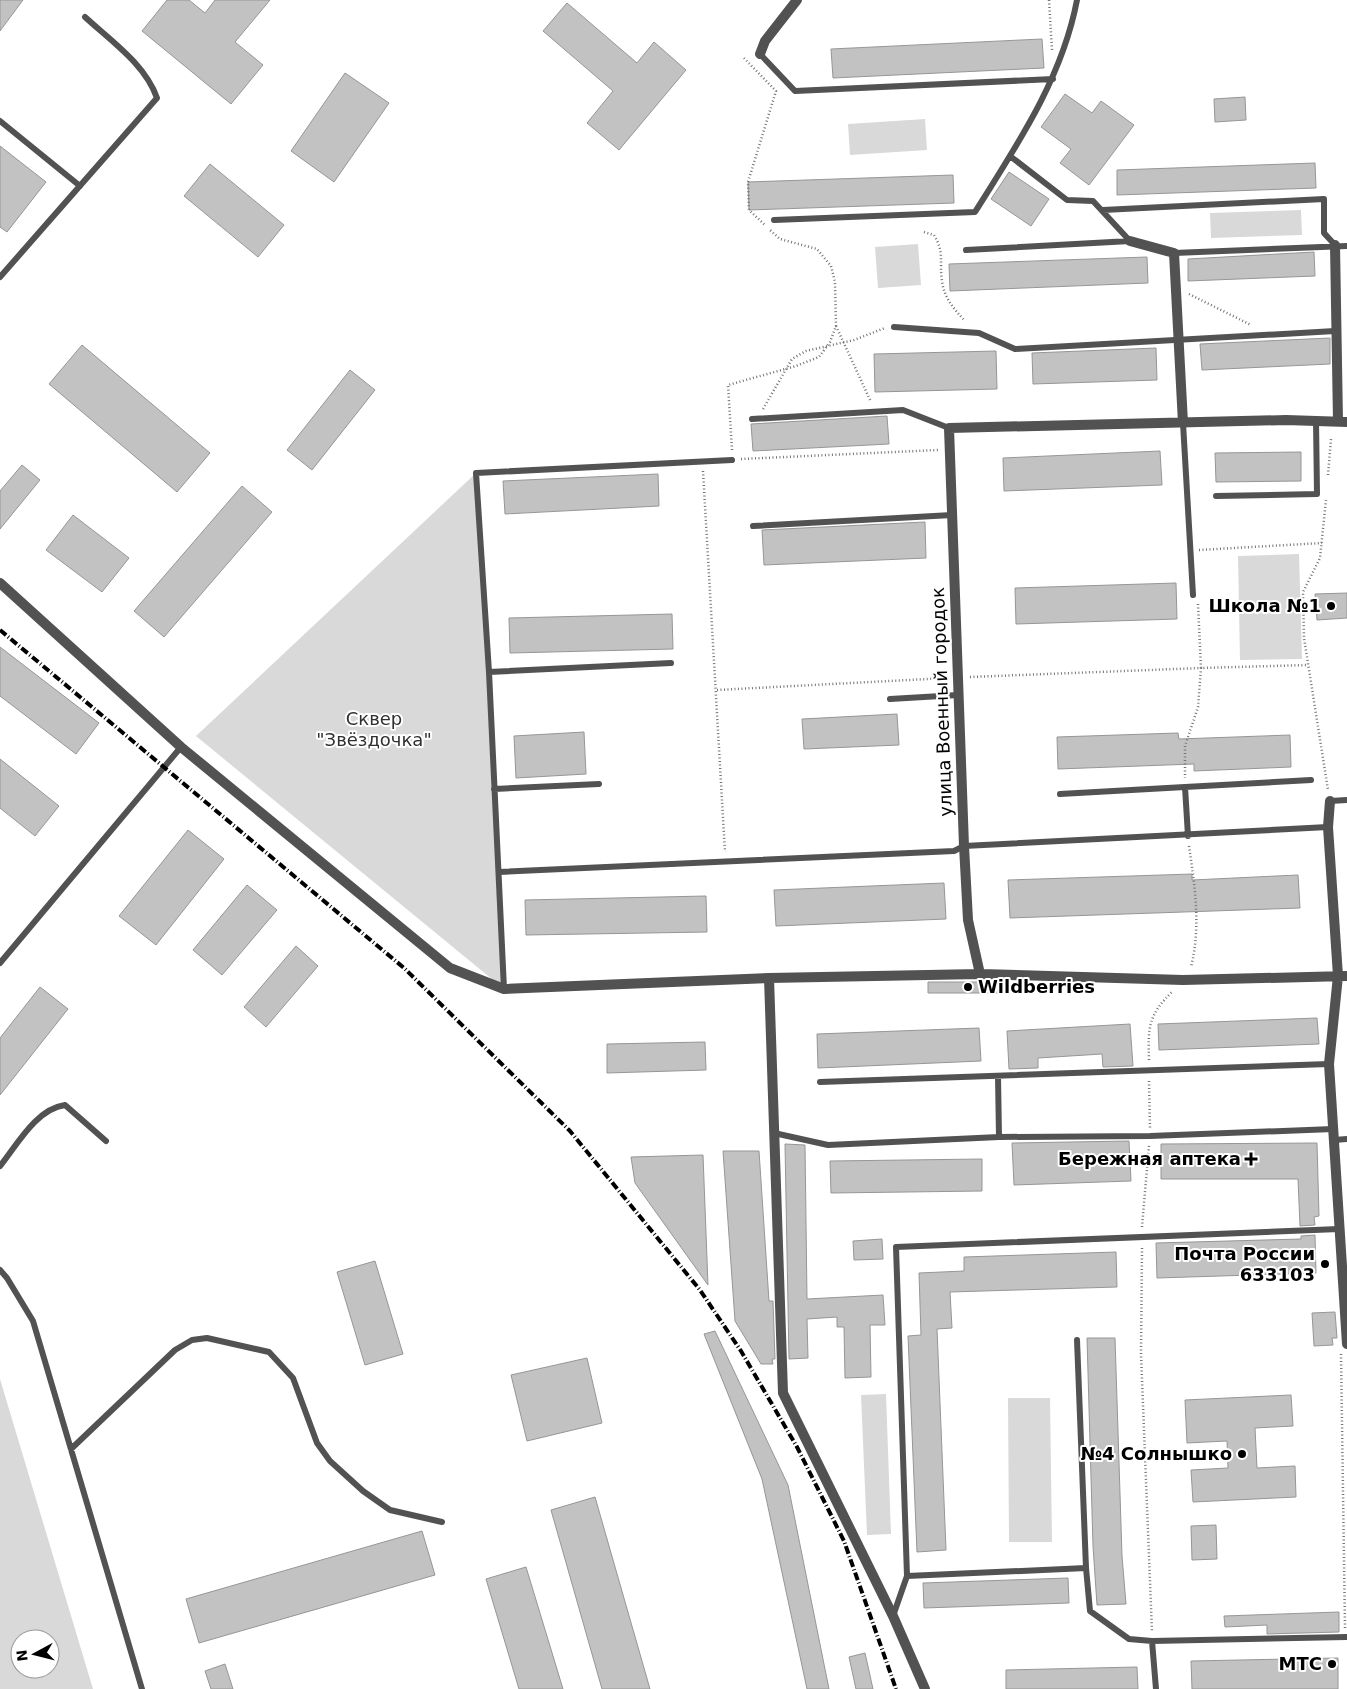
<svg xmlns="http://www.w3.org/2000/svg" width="1347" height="1689" font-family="'DejaVu Sans',sans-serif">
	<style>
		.green { fill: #d9d9d9; fill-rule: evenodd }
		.building { fill: #c2c2c2; stroke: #969696 }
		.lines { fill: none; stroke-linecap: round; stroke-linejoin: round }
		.path { stroke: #747474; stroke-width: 2.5; stroke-dasharray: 1 2.5; stroke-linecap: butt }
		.service { stroke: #525252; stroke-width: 6 }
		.minor { stroke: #525252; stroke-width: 10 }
		.rail { stroke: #000; stroke-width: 4; stroke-dasharray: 8 2.5 1 2.5; stroke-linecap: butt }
		.poi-dot { fill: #000; stroke: #fff; stroke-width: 2 }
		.labels { text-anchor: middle; stroke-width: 4; stroke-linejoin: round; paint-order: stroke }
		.poi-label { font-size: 18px; font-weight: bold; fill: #000; stroke: #fff; text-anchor: end }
		.street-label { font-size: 18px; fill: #000; stroke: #fff }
		.park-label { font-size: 18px; fill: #303030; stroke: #fff }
	</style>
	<rect width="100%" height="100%" fill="#fff"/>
	<path class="green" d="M925,119L927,150L850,155L848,124Z
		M1301,210L1302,235L1211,238L1210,213Z
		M918,244L921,285L878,288L875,247Z
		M476,473L504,989L196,736Z
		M1299,554L1302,659L1240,660L1238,556Z
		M0,1379L93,1689H0ZM20,1639H50V1669H20Z
		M886,1394L891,1534L867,1535L861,1395Z
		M1008,1398H1050L1052,1542H1009Z"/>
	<path class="building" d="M0,0H23L0,31Z
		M167,0H189L205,13L215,0H270L235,42L263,65L231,104L142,31Z
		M567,3L637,63L654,42L686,70L619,150L587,123L613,91L543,31Z
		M1042,39L1044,68L833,78L831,49Z
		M345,73L389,103L334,182L291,151Z
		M1065,94L1092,113L1101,101L1134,125L1089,185L1060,163L1071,149L1041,127Z
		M1245,97L1246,120L1215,122L1214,99Z
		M0,146L46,182L7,232L0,227Z
		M1315,163L1316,188L1117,195V170Z
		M210,164L284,225L258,257L184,196Z
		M1009,172L1049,199L1031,226L991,199Z
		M953,175L954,203L749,210L748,182Z
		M1314,252L1315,276L1188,281V259Z
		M1147,257L1148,283L950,291L949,264Z
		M1330,338V364L1202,370L1200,344Z
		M82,345L210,453L177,492L49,384Z
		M1156,348L1157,380L1033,384L1032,353Z
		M996,351L997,389L875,392L874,354Z
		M350,370L375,390L312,470L287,450Z
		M887,416L889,444L753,451L751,424Z
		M1160,451L1162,485L1004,491L1003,458Z
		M1301,452V481L1216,482L1215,453Z
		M22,465L40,480L0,529V491Z
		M658,474L659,506L505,514L503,481Z
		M242,486L272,512L164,637L134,611Z
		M73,515L129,558L102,592L46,550Z
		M925,522L926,558L764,565L762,530Z
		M1176,583L1177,619L1016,624L1015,588Z
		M1347,593V618L1317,620L1315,594Z
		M672,614L673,649L510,653L509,618Z
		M0,647L99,723L76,754L0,696Z
		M897,714L899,745L804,749L802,719Z
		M584,732L586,774L516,778L514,736Z
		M1178,733L1179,739L1290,735L1291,767L1194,771V764L1058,769L1057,737Z
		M0,759L59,806L35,836L0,808Z
		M188,830L224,859L156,945L119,916Z
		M1192,874V880L1298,875L1300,908L1010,918L1008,880Z
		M944,883L946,919L776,926L774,890Z
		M247,885L277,910L222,975L193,950Z
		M706,896L707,932L526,935L525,900Z
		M296,946L318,966L266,1027L244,1007Z
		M928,982H1008L1009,993H928Z
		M40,987L68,1009L0,1095V1038Z
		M1317,1018L1319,1044L1159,1050L1158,1024Z
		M1130,1024L1133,1066L1103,1067L1102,1054L1038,1058V1068L1009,1069L1007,1031Z
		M979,1028L981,1061L818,1068L817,1034Z
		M705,1042L706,1070L607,1073V1044Z
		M1129,1141L1131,1181L1014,1185L1012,1143Z
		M1317,1143L1319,1216L1314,1217L1315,1225L1300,1226L1298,1179H1161V1144Z
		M785,1144L805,1145L807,1299L883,1295L885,1325H870L871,1377L845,1378L844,1327H837V1317L807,1319L808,1358L789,1359Z
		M723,1151H759L769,1301H773L775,1359H772L773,1364H761L735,1321Z
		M703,1155L708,1285L635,1183L631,1157Z
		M982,1159V1191L831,1193L830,1161Z
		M1315,1235L1316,1273L1157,1278L1156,1243L1301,1239V1236Z
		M882,1239L883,1259L854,1260L853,1241Z
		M1116,1252L1117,1287L950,1292L952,1328L937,1329L946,1550L917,1552L908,1336L921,1335L919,1273L964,1271V1257Z
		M375,1261L403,1354L365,1365L337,1272Z
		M1335,1312L1337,1338H1332L1333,1345L1314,1346L1312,1313Z
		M715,1331L788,1485L829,1689H807L762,1479L704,1334Z
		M1087,1338H1115L1122,1556L1126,1604L1097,1605L1093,1546Z
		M587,1358L602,1423L527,1441L511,1375Z
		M1291,1395L1293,1426L1255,1428L1257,1468L1295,1466L1296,1497L1193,1502L1191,1470L1228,1468L1227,1441L1187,1443L1185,1400Z
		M595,1497L650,1689H602L551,1510Z
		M1216,1525L1217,1559L1192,1560L1191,1526Z
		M422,1531L435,1575L199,1643L186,1599Z
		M526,1567L563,1689H519L486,1579Z
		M1068,1578L1069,1603L924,1608L923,1583Z
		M1339,1612V1632L1267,1634V1625L1225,1627L1224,1616Z
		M865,1653L873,1689H856L849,1657Z
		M1338,1658V1689H1192L1191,1661Z
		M225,1664L233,1689H211L205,1671Z
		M1137,1667L1138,1689H1006V1670Z"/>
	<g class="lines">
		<path class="path" d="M1049,0L1052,50
			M744,58L776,91L748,182L749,210L765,225
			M924,232L934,235C945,253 939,262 942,281C944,298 954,309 965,321
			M1189,294L1251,325
			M836,326L871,402
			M763,409L792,359L806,351L854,340L885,328
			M732,450L728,385L796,366L819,357L830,342L836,326L835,282L831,266L817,249L780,239L770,230
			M741,459L938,450
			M703,471L725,852
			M1328,475L1331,439
			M1326,500L1320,558L1303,592L1304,638L1328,790
			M1199,550L1322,543
			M1198,604L1201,668L1308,665
			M970,677L1201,668L1198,707L1185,746V778
			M717,690L947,678
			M1189,846C1195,887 1201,927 1191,967
			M1149,1060C1148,1027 1148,1015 1173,991
			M1149,1081L1150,1128
			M1142,1227L1149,1145
			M1142,1248L1141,1354L1152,1632
			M1341,1354L1345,1628"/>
		<path class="service" d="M760,54L795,91L1053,79
			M0,121L80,186
			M1010,156L1067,200L1093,201L1130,241
			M1103,210L1324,199V233L1335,245
			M774,220L975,212C1017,145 1062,79 1077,0
			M966,250L1130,241
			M1174,253L1347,246
			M0,277L157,98C145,64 111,41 85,17
			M894,327L979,333L1015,349L1335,331
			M752,419L903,410L949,428
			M1183,423L1193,595
			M1216,496L1317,494L1316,420
			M753,526L952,515
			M489,672L671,663
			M890,699L958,695
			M1185,787L1311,780
			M494,789L599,784
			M1060,794L1185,787L1188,836
			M1330,801L1347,800
			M499,872L954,851L964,846L1328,827
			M0,963L181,747
			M504,989L489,672L476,473L732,460
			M998,1076L999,1137
			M820,1082L1329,1064
			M774,1133L828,1145L999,1137L1150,1136L1333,1129
			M1334,1140L1347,1139
			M0,1166C17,1145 36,1109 65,1105L106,1141
			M0,1270L7,1278L33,1321L142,1689
			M1077,1340L1086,1568
			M71,1449L175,1350L192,1340L207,1338L269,1352L293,1378L317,1443L330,1461L363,1491L390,1510L442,1522
			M907,1576L1086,1568L1090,1611L1129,1639L1152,1641
			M893,1616L907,1576L896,1247L1339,1229
			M1156,1689L1152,1641L1347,1637"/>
		<path class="minor" d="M760,54L765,41L797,0
			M1130,241L1174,253L1183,423
			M1335,245L1338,421
			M0,583L181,747L450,968L504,989L769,978L980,974L1183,980L1347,976
			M1330,801L1328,827L1338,976L1329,1064L1347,1344
			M980,974L968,920L964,846L949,428L1286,420L1347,422
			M769,978L783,1393L893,1616L925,1689"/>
		<path class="rail" d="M0,630L404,968L570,1131L700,1290L741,1351L797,1447L844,1541L896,1689"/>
	</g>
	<g class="poi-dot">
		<circle cx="1331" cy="606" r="5"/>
		<circle cx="968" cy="987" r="5"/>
		<path d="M1248.5 1151.5h5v5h5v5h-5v5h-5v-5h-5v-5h5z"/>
		<circle cx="1325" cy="1264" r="5"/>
		<circle cx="1242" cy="1454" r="5"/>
		<circle cx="1332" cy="1664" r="5"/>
	</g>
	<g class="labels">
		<g class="poi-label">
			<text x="1321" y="612">Школа №1</text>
			<text x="978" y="993" text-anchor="start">Wildberries</text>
			<text x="1241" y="1165">Бережная аптека</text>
			<text x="1315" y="1260">Почта России<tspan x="1315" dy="21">633103</tspan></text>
			<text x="1232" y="1460">№4 Солнышко</text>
			<text x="1322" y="1670">МТС</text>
		</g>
		<g class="street-label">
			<text transform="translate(942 702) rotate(-92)" y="6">улица Военный городок</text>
		</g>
		<g class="park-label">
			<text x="374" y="725">Сквер<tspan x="374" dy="21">"Звёздочка"</tspan></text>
		</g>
	</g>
	<g transform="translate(35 1654) rotate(263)"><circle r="24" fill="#ffffff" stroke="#999999"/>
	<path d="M0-4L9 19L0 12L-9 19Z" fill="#000000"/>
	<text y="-8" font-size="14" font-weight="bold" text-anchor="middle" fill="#000000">N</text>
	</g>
</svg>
